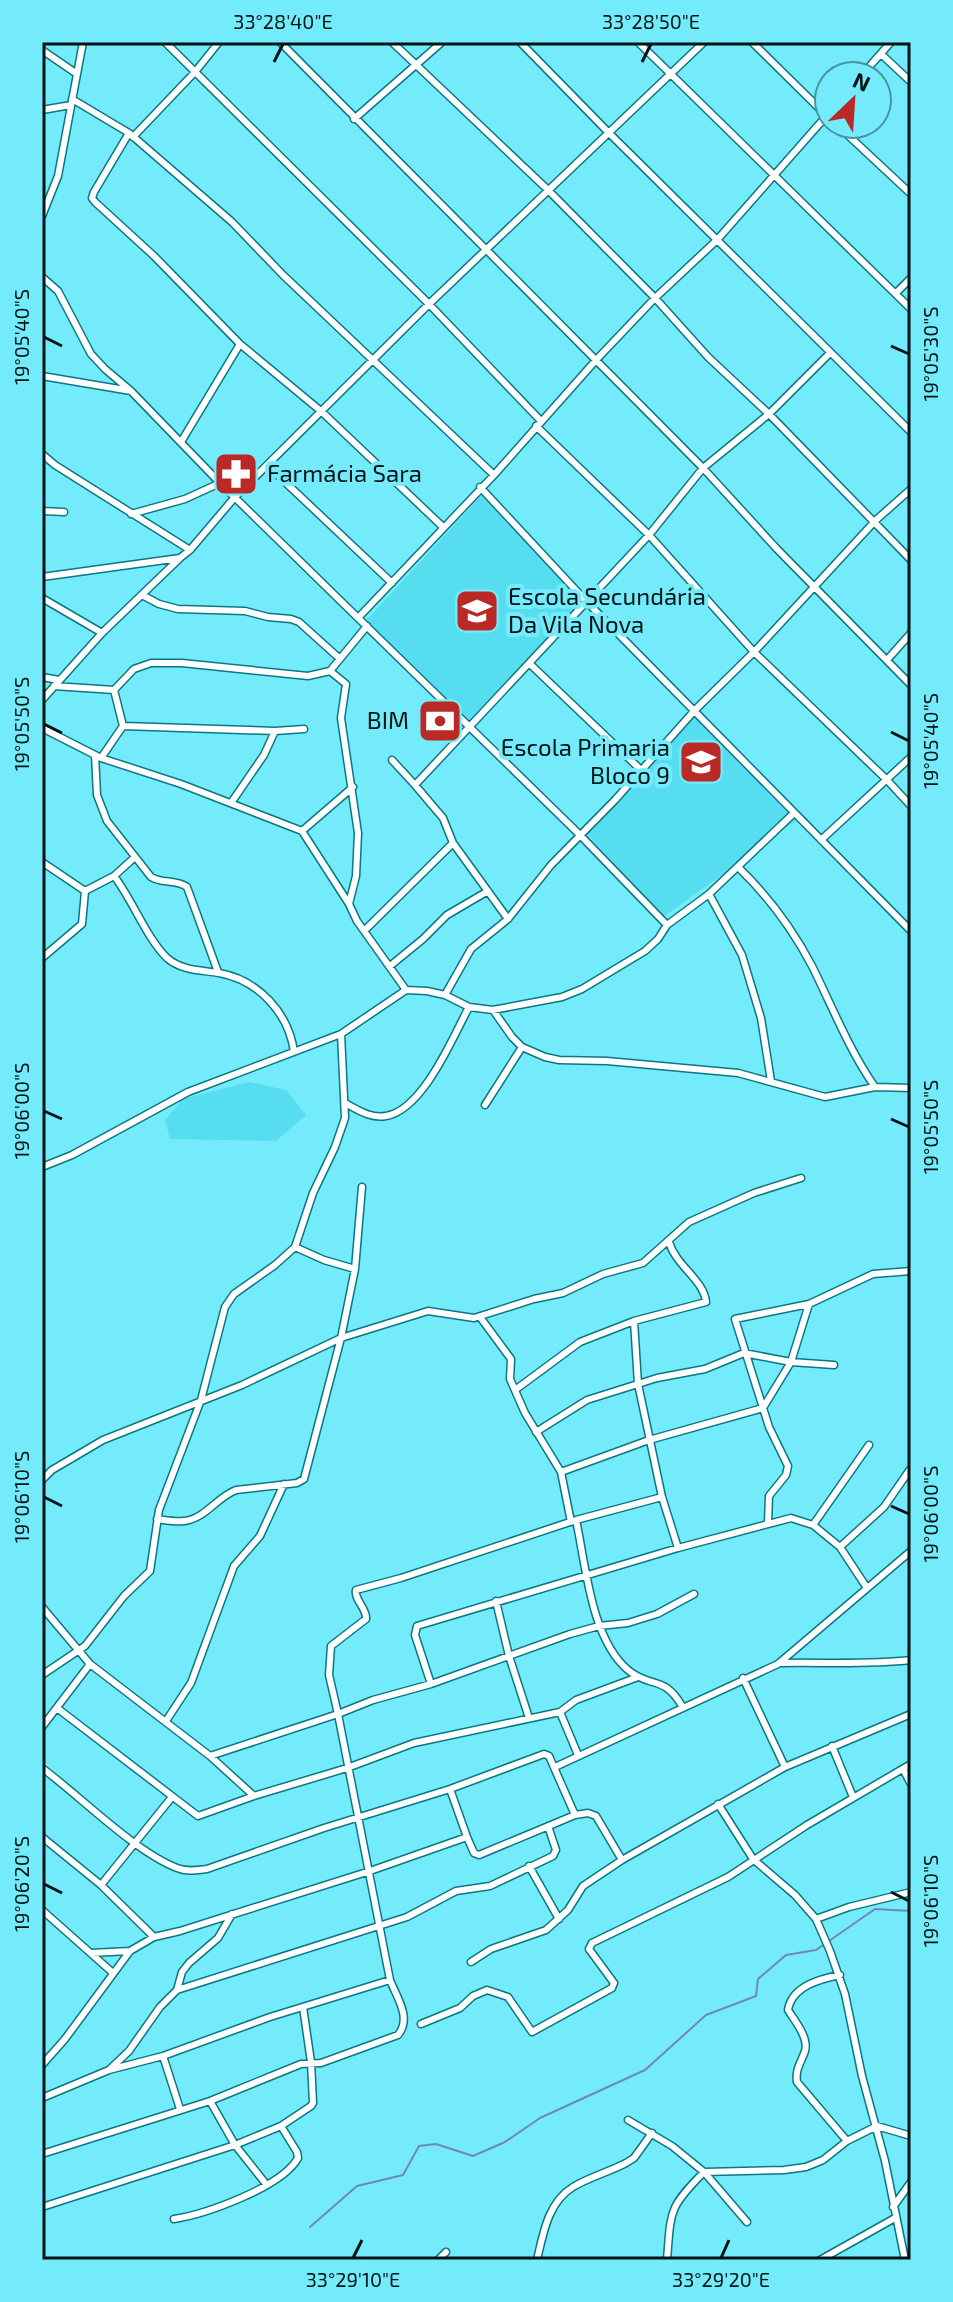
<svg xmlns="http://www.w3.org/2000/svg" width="953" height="2302" font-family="'Exo 2',sans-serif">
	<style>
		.built { fill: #56ddef }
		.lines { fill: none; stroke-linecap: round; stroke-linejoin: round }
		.stream { stroke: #7188b4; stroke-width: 2 }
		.minor-casing { stroke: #0a7783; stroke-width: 9 }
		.minor { stroke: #fff; stroke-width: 6 }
		.ticks { fill: none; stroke: #001316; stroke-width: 3 }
		.labels { text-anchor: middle; stroke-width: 8; stroke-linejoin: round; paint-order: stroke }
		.poi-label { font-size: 24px; fill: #001316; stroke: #74ebfb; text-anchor: start }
		.neatline { fill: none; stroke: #001316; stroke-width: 3 }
		.ticks-label { font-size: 20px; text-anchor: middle; fill: #001316 }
	</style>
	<rect width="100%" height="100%" fill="#74ebfb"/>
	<path class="built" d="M483,494L590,599L467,722L364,623Z
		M699,709L803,816L663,917L587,834Z
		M249,1082L286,1090L306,1115L276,1141L170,1139L165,1120L183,1099Z"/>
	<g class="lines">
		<path class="stream" d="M310,2227L357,2186L403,2175L419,2146L436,2144L473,2156L505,2142L540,2118L645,2070L706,2015L756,1996L758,1979L786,1955L816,1950L875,1909L911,1911"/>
		<g class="minor-casing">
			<path id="minor" d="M165,42L429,304L540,420
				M280,42L703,468L777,549L911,685
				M392,42L547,189L655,298L708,357L769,414L911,560
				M520,42L610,134L911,432
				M638,42L911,309
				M752,42L829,118
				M42,50L77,74
				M881,54L911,82
				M861,76L891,42
				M72,99L129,133L232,222L283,275L494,475
				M42,110L71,105
				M354,119L442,42
				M836,124L911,194
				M129,133L94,192L92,198L95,202L154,256L240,344L322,412L443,527
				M133,137L195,72L219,42
				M42,216L58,176L83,42
				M42,277L58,291L91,354L105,369L131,391L220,483L580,835L667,925
				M896,293L911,278
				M42,376L131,391
				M536,426L649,535L754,652L887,780L911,806
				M181,442L240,344
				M42,454L55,465L190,550
				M268,466L392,583
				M480,487L586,601L911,931
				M42,511L64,512
				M131,514L185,499L220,483
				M42,577L180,558L190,550L235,497L429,304L704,42
				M142,595L159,604L178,609L245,611L268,617L291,619L299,622L339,658
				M42,598L102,633
				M358,618L494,475L597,359L655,298L717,240L829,113
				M367,626L330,671L346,684L341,718L358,833L356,876L349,904L357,921L406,990L427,991L445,995L469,1007L493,1010L562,997L582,989L645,951L658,939L667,925L709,894L794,813
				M887,660L911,633
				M530,664L642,771
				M42,677L59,680
				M54,686L114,690L134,669L151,663H182L308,676L330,671
				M42,700L102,633L180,558
				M123,726L275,731L304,729
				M42,728L101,758L181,784L302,831L349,904
				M95,755L97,795L107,821L151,877C162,884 176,879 187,887L218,972
				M101,758L123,726L114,690
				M392,760L415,785
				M231,803L264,755L275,731
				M302,831L353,787
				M821,840L911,757
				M453,843L508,919
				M42,862L85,891
				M738,867C767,895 793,930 812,966C832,1006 849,1050 875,1087
				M114,876C132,899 147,939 167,958C182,971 201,970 219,973C259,980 289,1014 294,1052
				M709,894L742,955L761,1018L771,1081
				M365,930L453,843L443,818L415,785L649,535L703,468L769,414L830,353
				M42,958L82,924L85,891L114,876L135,857
				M390,966L423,939L447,915L488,891
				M445,995L471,949L508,919L551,865L615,800L695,710L754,652L876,520L911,489
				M493,1010L512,1037L522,1047L545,1057L559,1060L607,1061L738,1073L825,1097L875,1087L911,1088
				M345,1103C358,1110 371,1119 386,1116C423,1110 453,1037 469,1007
				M485,1105L522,1047
				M42,1167L72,1155L188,1092L341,1034L406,990
				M295,1247L324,1260L355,1269
				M480,1317L511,1359L510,1379L525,1413L561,1472L571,1522
				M634,1321L638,1384L662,1497L678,1548
				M515,1390L580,1342L634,1321L706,1302C704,1280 676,1266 669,1242
				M536,1432L587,1400L657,1378L705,1369L744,1353L791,1362L834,1365
				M561,1472L649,1440L763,1408L791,1362L809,1304
				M42,1480L52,1470L103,1440L242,1385L341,1338L428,1311L474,1318L534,1299L563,1293L603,1274L643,1263L689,1222L754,1193L801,1178
				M157,1519C165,1520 175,1522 184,1521C205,1519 217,1497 236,1490L297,1483L304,1479L341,1338L355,1269L362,1187
				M576,1520C586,1566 591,1639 628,1670C651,1689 663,1674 682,1706
				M768,1523L769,1496L786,1475L788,1466L769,1427L735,1319L809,1304L873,1274L911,1271
				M813,1525L869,1445
				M840,1547L884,1507L911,1468
				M496,1601L509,1656L529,1718
				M42,1607L90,1664L210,1756L254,1796
				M779,1663C823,1662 867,1665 911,1660
				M42,1675L85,1646L124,1596L150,1571L159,1510L201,1400L225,1307L234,1294L275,1265L295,1247L313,1193L335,1147L345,1118L341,1034
				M743,1678L785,1767
				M431,1684L415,1635L417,1626L678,1548L791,1518L813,1525L840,1547L867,1588
				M57,1708L198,1816L254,1796L347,1768L414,1743L560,1712L578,1755
				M560,1712L576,1700L638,1677
				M166,1721L191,1683L234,1566L260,1536L284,1484
				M42,1727L90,1664
				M832,1746L853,1797
				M210,1756L338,1714L329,1675L331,1646L366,1619C367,1608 354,1600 356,1590L401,1578L576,1520L662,1497
				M555,1767L778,1664L911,1551
				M42,1768C80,1796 135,1852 177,1868C187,1872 197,1870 207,1869L324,1828L450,1789L544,1754L549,1756L575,1815L479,1855L474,1853L467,1837L370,1871L180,1931L154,1937L130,1951L65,2039L42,2065
				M903,1769L911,1784
				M450,1789L467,1837
				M718,1804L753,1859L795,1895L816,1919L830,1951L845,1994L862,2076L885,2161L905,2260
				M575,1815L588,1813L596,1816L622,1860L785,1767L911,1714
				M42,1837L101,1885L154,1937
				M529,1866L559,1919
				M101,1885L172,1797
				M42,1910L113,1973
				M816,1919L849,1907L911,1892
				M91,1953L130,1951
				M471,1962L491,1949L546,1930L568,1910L583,1886L622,1860
				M840,1975C820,1979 792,1986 788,2010C795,2021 809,2038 805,2051C801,2063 795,2069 797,2082L847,2141
				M177,1990L182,1972L189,1963L218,1938L232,1914
				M421,2024L460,2008L473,1996L487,1990L508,1997L532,2032L612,1988L614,1983L589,1949L592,1943L728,1877L807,1825L911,1764
				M163,2056L180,2109
				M109,2070L129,2051L160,2007L177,1990L407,1917L456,1891L490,1886L553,1856L556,1850L548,1826
				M42,2098L109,2070L163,2056L270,2017L390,1980
				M210,2101L235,2145L266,2184
				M628,2120L672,2146L704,2172L747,2222
				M42,2154L210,2101L301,2064L321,2063L398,2035C412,2018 397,1998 390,1980L338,1714L373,1700L431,1684L570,1634L599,1626L628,1623L657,1614L694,1594
				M42,2207L235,2145L281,2126L311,2106L313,2103L311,2062L303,2007
				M893,2207L911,2182
				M174,2219C206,2214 282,2187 298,2158L297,2152L281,2126
				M438,2260L446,2252
				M537,2260C543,2234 548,2202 573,2187C589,2177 609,2172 626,2163L634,2158L652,2133
				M667,2260C671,2211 668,2208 704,2172L784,2170L806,2167L823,2160L847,2141L877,2126L911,2136
				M820,2260L895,2218"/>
		</g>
		<use href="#minor" class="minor"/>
	</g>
	<path class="ticks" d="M274,62L283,44M642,62L651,44M44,337L62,346M891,346L909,354M44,724L62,733M891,732L909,741M44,1111L62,1119M891,1119L909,1127M44,1497L62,1506M891,1506L909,1514M44,1884L62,1893M891,1892L909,1901M353,2258L362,2240M721,2258L729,2240"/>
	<defs>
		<g id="pharmacy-square" transform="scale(2.3)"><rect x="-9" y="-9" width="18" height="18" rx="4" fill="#b92a27" stroke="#74ebfb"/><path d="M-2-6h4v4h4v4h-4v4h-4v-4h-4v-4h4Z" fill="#fff"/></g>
		<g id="school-square" transform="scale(2.3)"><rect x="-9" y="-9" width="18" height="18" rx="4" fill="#b92a27" stroke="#74ebfb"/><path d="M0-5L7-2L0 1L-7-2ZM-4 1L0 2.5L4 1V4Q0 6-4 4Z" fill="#fff"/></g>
		<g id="bank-square" transform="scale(2.3)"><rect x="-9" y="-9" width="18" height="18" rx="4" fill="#b92a27" stroke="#74ebfb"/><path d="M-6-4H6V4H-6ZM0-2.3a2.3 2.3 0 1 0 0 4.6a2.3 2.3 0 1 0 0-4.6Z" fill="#fff"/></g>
	</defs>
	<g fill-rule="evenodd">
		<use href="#pharmacy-square" x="236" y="474"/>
		<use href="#school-square" x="477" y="611"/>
		<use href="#bank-square" x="440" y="721"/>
		<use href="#school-square" x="701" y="762"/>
	</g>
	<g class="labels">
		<g class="poi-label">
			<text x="267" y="482">Farmácia Sara</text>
			<text x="508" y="605">Escola Secundária<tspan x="508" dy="28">Da Vila Nova</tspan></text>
			<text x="409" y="729" text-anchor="end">BIM</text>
			<text x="670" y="756" text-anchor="end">Escola Primaria<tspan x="670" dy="28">Bloco 9</tspan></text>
		</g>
	</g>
	<rect width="953" height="2302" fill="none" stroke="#74ebfb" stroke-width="88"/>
	<g transform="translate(853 100) rotate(25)"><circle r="38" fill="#74ebfb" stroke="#46959f" stroke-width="2"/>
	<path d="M0-6L14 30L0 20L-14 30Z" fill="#b92a27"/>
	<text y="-12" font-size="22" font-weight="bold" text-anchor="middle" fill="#001316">N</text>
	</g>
	<rect x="44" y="44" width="865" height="2214" class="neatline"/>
	<g class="ticks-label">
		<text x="283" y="29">33°28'40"E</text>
		<text x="651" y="29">33°28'50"E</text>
		<text transform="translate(22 337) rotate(-90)" y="7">19°05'40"S</text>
		<text transform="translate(931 354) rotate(-90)" y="7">19°05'30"S</text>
		<text transform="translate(22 724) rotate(-90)" y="7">19°05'50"S</text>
		<text transform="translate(931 741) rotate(-90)" y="7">19°05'40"S</text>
		<text transform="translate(22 1111) rotate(-90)" y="7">19°06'00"S</text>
		<text transform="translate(931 1127) rotate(-90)" y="7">19°05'50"S</text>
		<text transform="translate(22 1497) rotate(-90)" y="7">19°06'10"S</text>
		<text transform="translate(931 1514) rotate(-90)" y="7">19°06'00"S</text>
		<text transform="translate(22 1884) rotate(-90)" y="7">19°06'20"S</text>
		<text transform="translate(931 1901) rotate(-90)" y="7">19°06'10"S</text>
		<text x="353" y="2287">33°29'10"E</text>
		<text x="721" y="2287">33°29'20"E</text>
	</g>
</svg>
